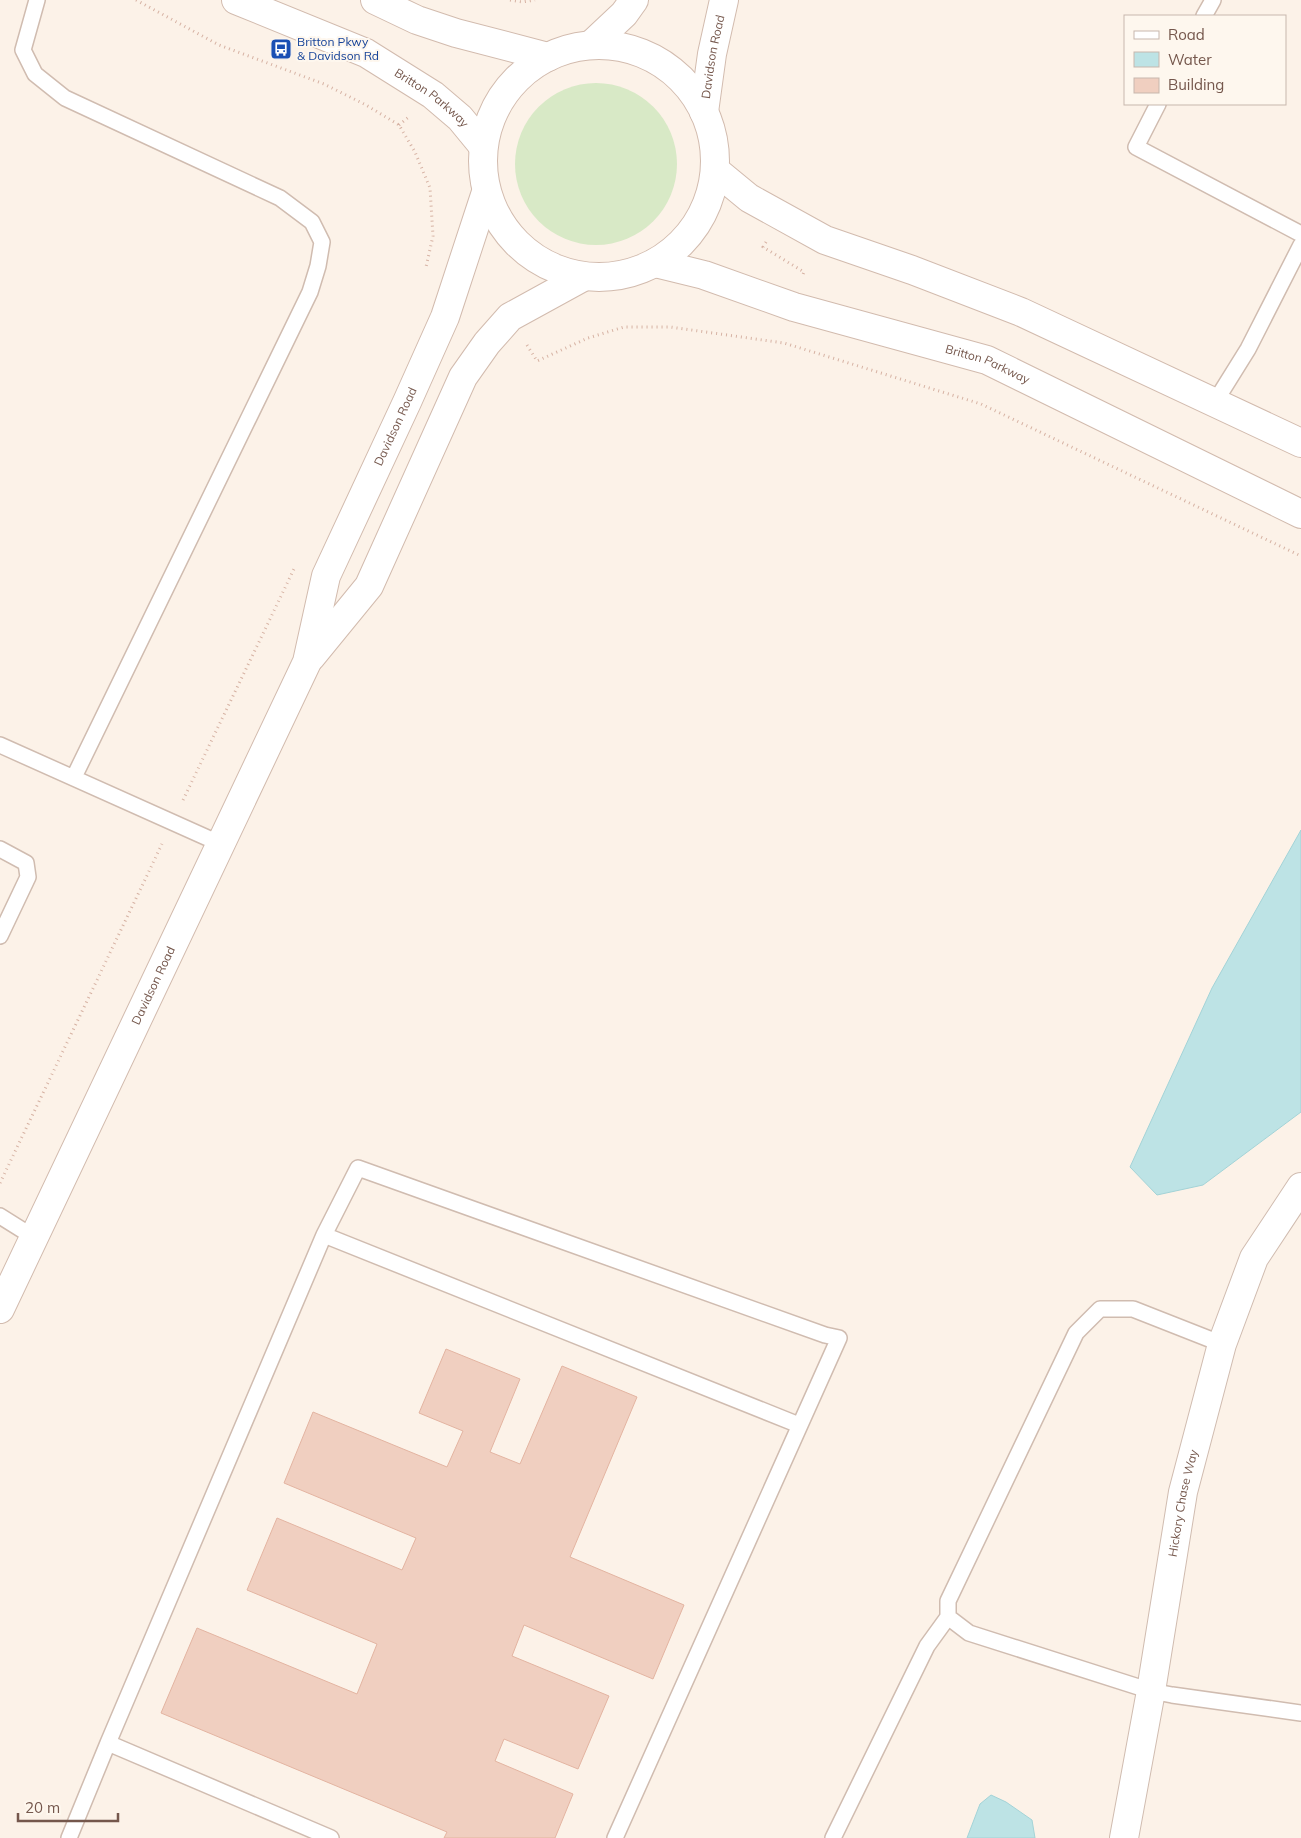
<svg xmlns="http://www.w3.org/2000/svg" width="1301" height="1838" font-family="Mulish,sans-serif">
	<style>
		.green { fill: #d8e9c6 }
		.water { fill: #bde3e5; stroke: #a3d3d7 }
		.building { fill: #f0cfc0; stroke: #e3b4a1 }
		.lines { fill: none; stroke-linecap: round; stroke-linejoin: round }
		.lane-casing { stroke: #d0bcb0; stroke-width: 18 }
		.street-casing { stroke: #d0bcb0; stroke-width: 30 }
		.secondary-casing { stroke: #d2bbae; stroke-width: 30 }
		.path { stroke: #d6b2a3; stroke-width: 3; stroke-dasharray: 1 4; stroke-linecap: butt }
		.lane { stroke: #fff; stroke-width: 15 }
		.street { stroke: #fff; stroke-width: 28 }
		.secondary { stroke: #fff; stroke-width: 28 }
		.labels { text-anchor: middle; stroke-width: 4; stroke-linejoin: round; paint-order: stroke }
		.transit-label { font-size: 12px; fill: #164399; stroke: #fef7ee; text-anchor: start }
		.street-label { font-size: 12px; fill: #75574c; stroke: #fef7ee }
	</style>
	<rect width="100%" height="100%" fill="#fcf2e8"/>
	<path class="green" d="M515 164a81 81 0 1 1 162 0a81 81 0 1 1-162 0Z"/>
	<path class="water" d="M1301,830V1112L1203,1185L1157,1195L1130,1167L1212,988Z
		M991,1795L1006,1802L1032,1820L1035,1838H967L980,1804Z"/>
	<path class="building" d="M446,1349L520,1379L490,1452L520,1464L562,1366L637,1397L570,1557L684,1605L653,1679L524,1625L512,1656L609,1696L578,1769L504,1739L495,1761L573,1794L555,1838H444L447,1832L161,1713L197,1628L357,1694L377,1644L247,1590L277,1518L402,1570L416,1538L284,1483L313,1412L447,1467L463,1431L419,1413Z"/>
	<g class="lines">
		<g class="lane-casing">
			<path id="lane" d="M37,0L23,50L35,74L65,98L280,198L312,222L322,242L318,266L310,292L74,777
				M1204,16L1213,0
				M1158,104L1136,147L1301,234
				M1215,402L1248,349L1301,245
				M0,745L221,844
				M0,849L26,863L28,877L0,936
				M0,1216L35,1238
				M1222,1344L1133,1309H1100L1076,1333L948,1601V1617L969,1633L1151,1691L1172,1695L1301,1713
				M108,1743L324,1235
				M69,1838L108,1743L331,1838
				M615,1838L839,1338L825,1335L358,1168L324,1235L799,1425
				M833,1838L927,1646L948,1617"/>
		</g>
		<g class="street-casing">
			<g id="street">
				<path id="s1" d="M1124,1838L1151,1691L1183,1492L1222,1344L1254,1258L1301,1187"/>
			</g>
		</g>
		<g class="secondary-casing">
			<g id="secondary">
				<path id="s2" d="M236,0L366,53L433,95L460,118L483,146"/>
				<path d="M375,0L417,20L456,33L548,57"/>
				<path d="M591,45L624,14L634,0"/>
				<circle cx="599" cy="161" r="116"/>
				<path id="s3" d="M704,112L712,54L724,0"/>
				<path d="M715,170L749,198L825,240L912,270L1021,312L1301,443"/>
				<path id="s4" d="M655,263L704,275L794,307L987,360L1301,514"/>
				<path d="M311,657L369,586L463,377L487,343L510,317L583,277"/>
				<path id="s5" d="M0,1309L307,662L326,576L407,402L445,317L486,192"/>
			</g>
		</g>
		<path class="path" d="M136,0L219,45L324,84L366,105L399,125L415,152L430,188L433,236L426,267
			M510,0L522,2L535,0
			M399,125L410,116
			M766,242L763,247L804,272L802,277
			M527,345L537,361L588,338L624,327H670L784,343L981,404L1301,556
			M183,800L294,569
			M0,1183L162,844"/>
		<use href="#lane" class="lane"/>
		<use href="#street" class="street"/>
		<use href="#secondary" class="secondary"/>
	</g>
	<defs>
		<g id="bus-square" transform="scale(1.125)"><rect x="-9" y="-9" width="18" height="18" rx="4" fill="#1a4fb4" stroke="#fef7ee"/><path d="M-5-6H5V4H4V6H2V4H-2V6H-4V4H-5ZM-3.5-4V0h7V-4ZM-3.5 1.2v1.5H-2V1.2ZM2 1.2v1.5H3.5V1.2Z" fill="#fff"/></g>
	</defs>
	<g fill-rule="evenodd">
		<use href="#bus-square" x="281" y="49"/>
	</g>
	<g class="labels">
		<g class="transit-label">
			<text x="297" y="46">Britton Pkwy<tspan x="297" dy="14">&amp; Davidson Rd</tspan></text>
		</g>
		<g class="street-label">
			<text dy="4" stroke="none"><textPath href="#s3" startOffset="56">Davidson Road</textPath></text>
			<text dy="4" stroke="none"><textPath href="#s2" startOffset="220">Britton Parkway</textPath></text>
			<text dy="4" stroke="none"><textPath href="#s4" startOffset="348">Britton Parkway</textPath></text>
			<text dy="4" stroke="none"><textPath href="#s5" startOffset="969">Davidson Road</textPath></text>
			<text dy="4" stroke="none"><textPath href="#s5" startOffset="358">Davidson Road</textPath></text>
			<text dy="4" stroke="none"><textPath href="#s1" startOffset="340">Hickory Chase Way</textPath></text>
		</g>
	</g>
	<rect x="1124" y="15" width="162" height="90" fill="#fef7ee" stroke="#c7b7ad"/>
	<rect x="1134" y="31" width="25" height="8" fill="#ffffff" stroke="#c7b7ad"/>
	<text x="1168" y="40" font-size="15" fill="#75574c">Road</text>
	<rect x="1134" y="52" width="25" height="15" fill="#bde3e5" stroke="#c7b7ad"/>
	<text x="1168" y="65" font-size="15" fill="#75574c">Water</text>
	<rect x="1134" y="78" width="25" height="15" fill="#f0cfc0" stroke="#c7b7ad"/>
	<text x="1168" y="90" font-size="15" fill="#75574c">Building</text>
	<path d="M18 1813v8h100v-8" fill="none" stroke="#75574c" stroke-width="2.5"/>
	<text x="25" y="1813" font-size="15" fill="#75574c" stroke="#fef7ee" stroke-width="4" paint-order="stroke">20 m</text>
</svg>
